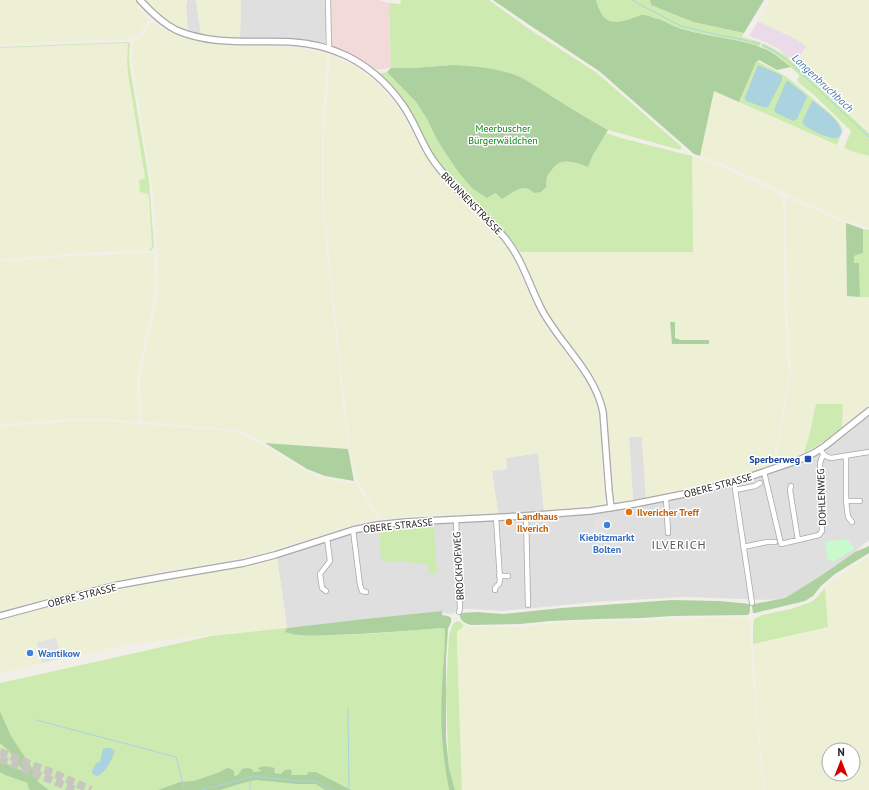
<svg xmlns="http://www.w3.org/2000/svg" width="869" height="790" font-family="'PT Sans',sans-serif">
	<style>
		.residential { fill: #e0dfdf }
		.commercial { fill: #f2dad9 }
		.industrial { fill: #ebdbe8 }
		.farmland { fill: #eef0d5; fill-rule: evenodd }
		.grass { fill: #cdebb0 }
		.forest { fill: #add19e }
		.park { fill: #c8facc }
		.parking { fill: #e2e2e2 }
		.water { fill: #aad3df }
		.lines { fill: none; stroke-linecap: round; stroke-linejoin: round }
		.stream { stroke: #aad3df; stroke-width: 1 }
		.motorway-tunnel { stroke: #c8c6c1; stroke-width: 8; stroke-dasharray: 8 4; stroke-linecap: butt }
		.minor-casing { stroke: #a9a9a9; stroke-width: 6 }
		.tertiary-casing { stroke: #a9a9a9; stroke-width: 8 }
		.minor { stroke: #fff; stroke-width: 4.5 }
		.tertiary { stroke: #fff; stroke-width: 5.5 }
		.transit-dot { fill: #1a4fb4; stroke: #fff; stroke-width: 1.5 }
		.food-dot { fill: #e8710a; stroke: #fff; stroke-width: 1.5 }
		.shop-dot { fill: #3f7fe0; stroke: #fff; stroke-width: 1.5 }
		.labels { text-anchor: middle; stroke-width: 3; stroke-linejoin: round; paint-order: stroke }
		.park-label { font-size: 10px; fill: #0c8416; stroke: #fff }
		.street-label { font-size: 10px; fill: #222; stroke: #fff }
		.transit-label { font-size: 10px; font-weight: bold; fill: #164399; stroke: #fff; text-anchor: end }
		.food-label { font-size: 10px; font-weight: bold; fill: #c56008; stroke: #fff; text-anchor: start }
		.shop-label { font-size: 10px; font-weight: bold; fill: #366cbe; stroke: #fff }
		.water-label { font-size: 11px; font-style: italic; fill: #4a7aab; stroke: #fff }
		.quarter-label { font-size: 12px; letter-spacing: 1px; fill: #555; stroke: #fff }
	</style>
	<rect width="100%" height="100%" fill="#f2efe9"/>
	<path class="residential" d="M187,0H196L201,35L188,31L186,5H187Z
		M241,0H327L328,44L326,46L240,39Z
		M869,416V541L866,542L855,552L819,577L785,598L770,600L686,597L595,602L502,611L470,609H458L457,612L452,614L442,613V611L364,619L287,628L277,557L354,533L383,526L499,519L492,471L507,469L506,458L538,453L544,510L543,511L535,512L530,518L590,514L668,501L697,495L735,485L804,462L822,452L837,442Z
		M629,437H642L646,498L633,500Z"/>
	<path class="commercial" d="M330,0H378L389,3L391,68L373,70L366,65L331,48Z"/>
	<path class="industrial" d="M758,21L796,39L807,46L796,63L777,48L767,43L749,36Z"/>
	<path class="farmland" d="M0,0H135L140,9L149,20L142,30L134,37L129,39L0,44Z
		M144,0H186L187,5H185L188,31L175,26L166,21L154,11Z
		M196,0H241L240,39L201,35Z
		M770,0H869V131L796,63L806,46L796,39L758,21Z
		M151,22L168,32L193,41L232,46L292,47L327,54L322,134V200L330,285L348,449L265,443L255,437L239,430L144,422L141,416L140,382L141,373L157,298L158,282V258L153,195L133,67L132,55L133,46L135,41L142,36Z
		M126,43L128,44L127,62L128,74L149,199L152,245L151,248L149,250L76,253L0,260V48Z
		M330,55L359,69L376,82L388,95L403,114L421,150L442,180L454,193L498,237L506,246L512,256L532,301L543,323L583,376L592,392L596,400L600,416L604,502L602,504L582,507L544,510L538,453L506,458L507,469L492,471L498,513H494L413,516L382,519L358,482L354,470L350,450L332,285L324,200V135Z
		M714,91L851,151L869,156V228L838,218L757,179L728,166L700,156Z
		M692,156L718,165L778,193L781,196L783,200L785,322L789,374L773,465L721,480L651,496L646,498L642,437H629L633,500L623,502L618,501L612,497L603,403L596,385L559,334L546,312L520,252L692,251ZM671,322H675V338L681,340H709L672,344Z
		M787,199H791L837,220L846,223L847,296L869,297V406L842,427L843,404L809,436L804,453L790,459L775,464L791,374L788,320L785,202Z
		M148,253L153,254L154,258L155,281L154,298L138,372L137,382L139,422L106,419H73L0,424V262L76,256Z
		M73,421H106L141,424L231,431L238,433L254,440L280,455L302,469L320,478L356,484L378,519L355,524L262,553L244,558L160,572L114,581L0,611V427Z
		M869,556V790H765L758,722L753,644L828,627L825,588L831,582L839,576ZM829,750H853V774H829Z
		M277,557L287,628L135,643L0,673V618L119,587Z
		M745,617L748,619L750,623L752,668L763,790H462L457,644V632L464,626L470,627H519L550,624L598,621H642L670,619Z"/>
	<path class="grass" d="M401,0H489L526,27L597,73L682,147L680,150L608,130L589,119L524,79L505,73L470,66L453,65L413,68H391L389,3L400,4Z
		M596,0H650L651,5L693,22L744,33L742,37L761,42L759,47C734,40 707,36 682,29C674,27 667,22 659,19C653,19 647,14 641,15C637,16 633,18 630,19C608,26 602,20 596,0Z
		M128,42L130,43L129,57L130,68L149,180L154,247L152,250L150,251L149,250L151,248L152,245L149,199L148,194L140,192L139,180L145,178L128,74L127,62L128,44L126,43L0,48V47Z
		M763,43L776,50L785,55L869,133V156L851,151L844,148L851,131L815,96L799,83L797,79L800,76C788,65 776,52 761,47Z
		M757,61L784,75L793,82L830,113L840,124L843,130L837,145L739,102L756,62Z
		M387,72L416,102L427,119L436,138L446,154L459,173L495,193L502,199L518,189L523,188L530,189L547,182V176C550,173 552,169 555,166C564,157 579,164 588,167L593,155L606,133L621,138L692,156L693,252H520L510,238L446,175L431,153L420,131L404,102L377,74Z
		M863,229L869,230V297H860L859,263H854V256L863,253Z
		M816,404H843L842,427C830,437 818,446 804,453L809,436Z
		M434,523L437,574H428L429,565L397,561H381L379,528L401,525Z
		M825,588L828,627L753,644V626L754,619L762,615L791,609L811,602L817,597Z
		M457,621L461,622L464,626L457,632V644L462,790H455L449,768L448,753L446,691L449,635L452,626L454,623Z
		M287,628L286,632C337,639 390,632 442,628L446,629C442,683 438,737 449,790H334L318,780L254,775L198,790H0V683L211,636Z
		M247,778L316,781L331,790H205Z"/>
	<path class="forest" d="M493,0H596C602,20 608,26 630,19C633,18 637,16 641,15C647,14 653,19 659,19C667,22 674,27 682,29C710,38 745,38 771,52C778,56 784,62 791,67L777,70L759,60L756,62L739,102L714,91L700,156L694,154L599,71L528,24Z
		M650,0H764L744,33L693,22L651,5Z
		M453,65C475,66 505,69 524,79C534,85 544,91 553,97C571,108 590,120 608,130L593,155L588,167C579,164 564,157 555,166C552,169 550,173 547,176L546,187L541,192L534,193C523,182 513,193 502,199L495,193L487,198L473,189L459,173L446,154L436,138L427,119L416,102L387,72L391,68H413Z
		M846,223L863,229V253L854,256V263H859L860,297L847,296Z
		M670,322H675V338L681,340H709V344H672Z
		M265,443L348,449L354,481L325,476L307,469Z
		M869,546V553L835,574L821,586L813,596L805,601L755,613H753L752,606L754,604L785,598L819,577L855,552Z
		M672,600L719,601L750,604V612L748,615L672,616L641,618L598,619L550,621L520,624L471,625C464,623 459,620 460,613L477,612L503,614L562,608Z
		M442,611V615L448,616L451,618V622L448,629L446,660V739L449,768L455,790H449C442,756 440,720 442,685C443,667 445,648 445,629L442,628C405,631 368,634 331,635C316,635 300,637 285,632L287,628L364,619Z
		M0,711L11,736L37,776L38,782L49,790H30L28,787V783L5,775L0,772V761L23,771L9,751L0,743Z
		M265,766L275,768L274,773L281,774C284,770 285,769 291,770L292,772L291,775H307L308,772H316L351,790H325L316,784H297L256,780L243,783L220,790H158L180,782L194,781L220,772L227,768L231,769L234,771V776L238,775L242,769L247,768L252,769L253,772L262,771L257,768Z"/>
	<path class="park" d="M847,539L855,549L832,562L828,559L825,542Z"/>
	<path class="parking" d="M594,517H605L606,542L593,543L591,529L595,528Z
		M56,638L61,657L58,658V659L42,663L37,642Z"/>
	<path class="water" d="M758,65L781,75L782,77V80L768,107C762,108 755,104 749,102L746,101L745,97Z
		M788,81L806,95L807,97L797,119L793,121L776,113L774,110L786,82Z
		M812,101H813C821,107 844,123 841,134C840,136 839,137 837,138C831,140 804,128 803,123C802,122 803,121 803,120Z
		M105,748H110L115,751C111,760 107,772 97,776L93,774L92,771L96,763L100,762L103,749Z"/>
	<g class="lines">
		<path class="stream" d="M633,0L639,4L681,26L714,34L740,39L760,44
			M762,45L774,51L787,60L869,137
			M348,708L349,790
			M36,720L176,757L184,788
			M202,790L253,776L298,781H316L332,790
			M250,790V777"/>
		<path class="motorway-tunnel" d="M0,752L60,776L91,790
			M0,759L76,790"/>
		<g class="minor-casing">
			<path id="minor" d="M328,0L329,49
				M820,449C823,454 825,457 831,458L869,452
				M846,456V501H860
				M764,472L781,544L819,535L822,531L820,463L822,457L824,455
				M734,482L752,603
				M791,486L790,490L798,540
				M735,490L755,486L760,483
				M666,498L668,533
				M846,501L848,517L852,522
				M526,515L528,605
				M456,519L460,609L459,612
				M353,530L360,585L362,591L366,592
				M743,547L767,542H775
				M499,576H508
				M495,590V588L499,584L500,580L496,517
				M326,591L322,588L320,574L330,561L327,538"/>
		</g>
		<g class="tertiary-casing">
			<path id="tertiary" d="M140,0C151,12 162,23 176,30C212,46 254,40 292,42C311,43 330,48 347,56C369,67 388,84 402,104C414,120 420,140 431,157C434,162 439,168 443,173C461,197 486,215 505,238C523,260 530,288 543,312C562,346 595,373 603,412L609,491L611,508
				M0,616L63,599L118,585L162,577L244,563L275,555L353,530L377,525L406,522L523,516L590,511L634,504L694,492L734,482L799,460L814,453L825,446L869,411"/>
		</g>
		<use href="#minor" class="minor"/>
		<use href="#tertiary" class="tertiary"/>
	</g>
	<rect class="transit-dot" x="804" y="455" width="8" height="8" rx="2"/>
	<g class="food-dot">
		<circle cx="629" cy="512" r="4"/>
		<circle cx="509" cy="522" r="4"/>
	</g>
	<g class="shop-dot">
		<circle cx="607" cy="525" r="4"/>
		<circle cx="30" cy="653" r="4"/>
	</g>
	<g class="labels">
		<g class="park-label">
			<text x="503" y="132">Meerbuscher<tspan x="503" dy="12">Bürgerwäldchen</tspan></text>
		</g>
		<g class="street-label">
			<text transform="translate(472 203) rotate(46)" y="4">BRUNNENSTRASSE</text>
			<text transform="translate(718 485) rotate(-15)" y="4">OBERE STRASSE</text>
			<text transform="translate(821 497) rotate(-92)" y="4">DOHLENWEG</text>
			<text transform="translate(398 525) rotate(-6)" y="4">OBERE STRASSE</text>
			<text transform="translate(458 566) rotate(-93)" y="4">BROCKHOFWEG</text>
			<text transform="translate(82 595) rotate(-14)" y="4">OBERE STRASSE</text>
		</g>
		<g class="transit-label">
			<text x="800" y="463">Sperberweg</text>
		</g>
		<g class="food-label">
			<text x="637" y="516">Ilvericher Treff</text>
			<text x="517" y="520">Landhaus<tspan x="517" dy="12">Ilverich</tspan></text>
		</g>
		<g class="shop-label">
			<text x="607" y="541">Kiebitzmarkt<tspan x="607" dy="12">Bolten</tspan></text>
			<text x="38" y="657" text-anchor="start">Wantikow</text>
		</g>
		<g class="water-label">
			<text transform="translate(823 83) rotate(43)" y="4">Langenbruchbach</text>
		</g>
		<g class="quarter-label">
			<text x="679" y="549">ILVERICH</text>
		</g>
	</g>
	<g transform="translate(841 762)"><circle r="19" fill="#ffffff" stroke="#a7a7a7"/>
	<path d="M0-3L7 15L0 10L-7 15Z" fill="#d40000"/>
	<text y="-6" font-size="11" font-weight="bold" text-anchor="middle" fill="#222222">N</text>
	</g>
</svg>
